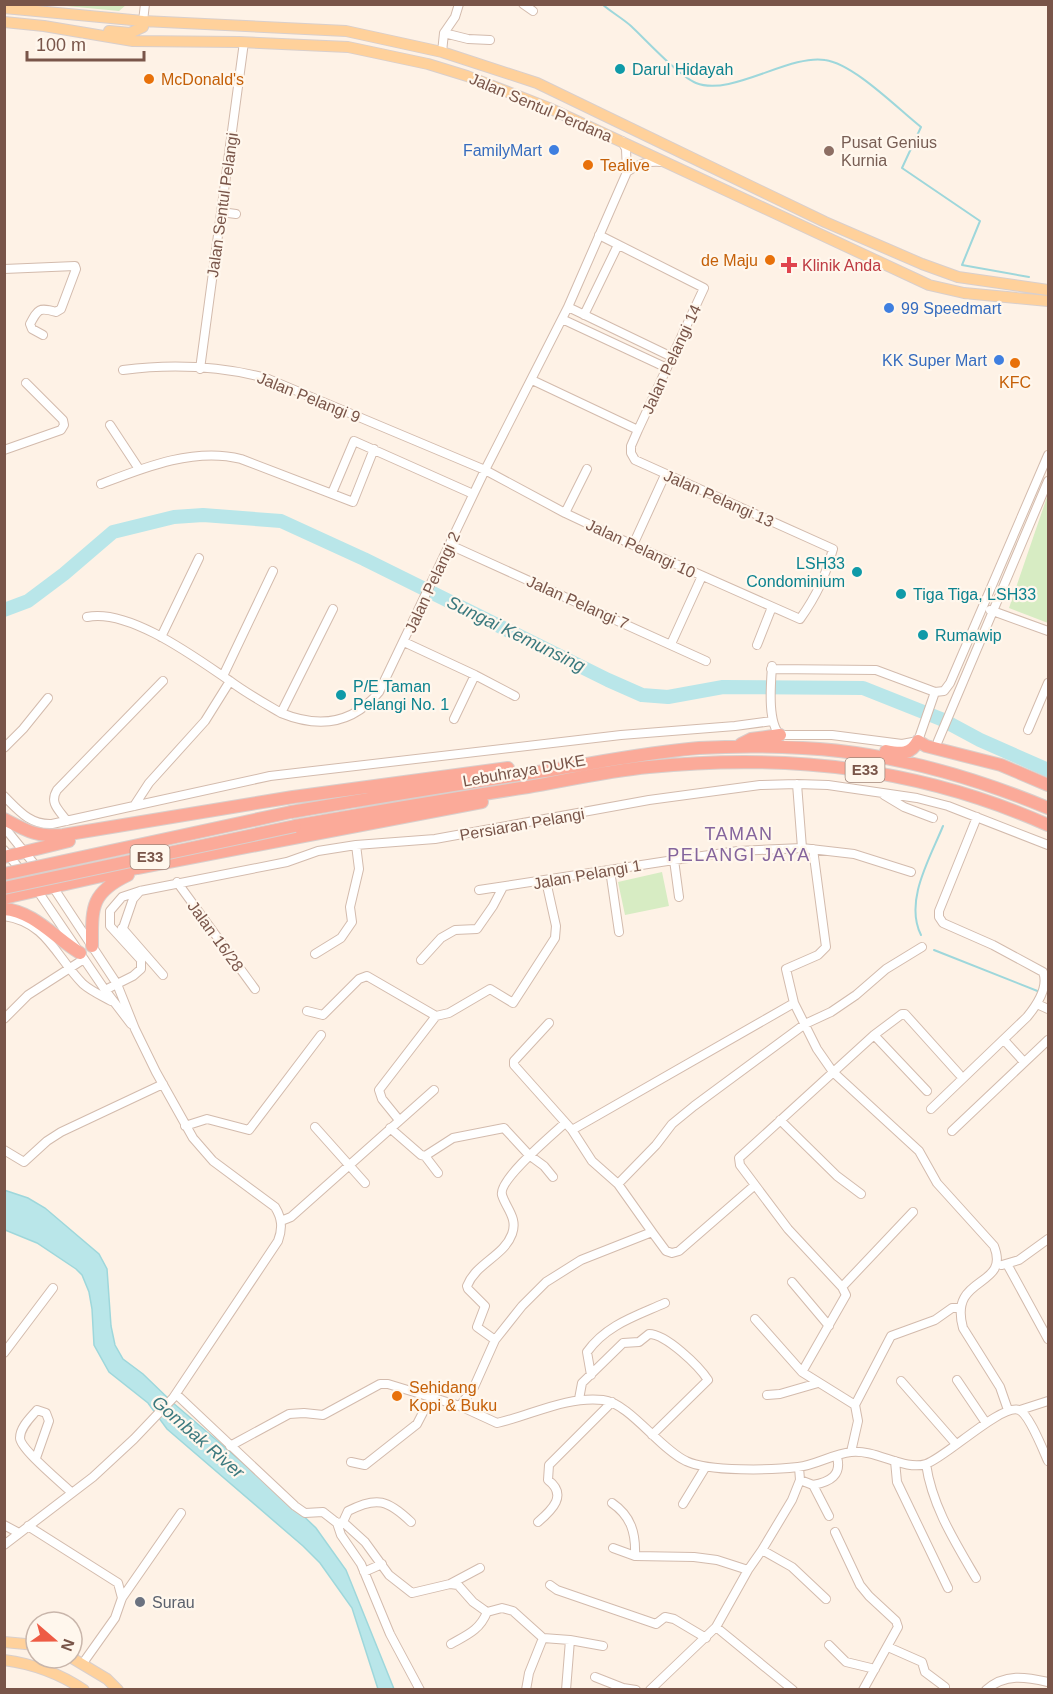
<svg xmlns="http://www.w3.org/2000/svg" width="1053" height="1694" font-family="Arial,sans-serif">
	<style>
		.green { fill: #d7ecc3 }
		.water { fill: #b9e6e9; stroke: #9ed7db; stroke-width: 1.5 }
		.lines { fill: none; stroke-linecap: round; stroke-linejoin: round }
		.stream { stroke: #9ed7db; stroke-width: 2 }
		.river { stroke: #b9e6e9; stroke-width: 14 }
		.minor-casing { stroke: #d3bbad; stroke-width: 10 }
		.major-casing { stroke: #d9cfcc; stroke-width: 12 }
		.highway-casing { stroke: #d9cfcc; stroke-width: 14 }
		.minor { stroke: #fff; stroke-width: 8 }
		.major { stroke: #ffd19b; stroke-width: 10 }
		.highway { stroke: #fbaa99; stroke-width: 12 }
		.highway-bridge-casing { stroke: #d9cfcc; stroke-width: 14; stroke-linecap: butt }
		.highway-bridge { stroke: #fbaa99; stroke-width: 12 }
		.culture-dot { fill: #0f9aa8; stroke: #fff7ed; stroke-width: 2 }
		.food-dot { fill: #e8710a; stroke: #fff7ed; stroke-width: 2 }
		.shop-dot { fill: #3f7fe0; stroke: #fff7ed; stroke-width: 2 }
		.education-dot { fill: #8d6e63; stroke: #fff7ed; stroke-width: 2 }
		.health-dot { fill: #e0444e; stroke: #fff7ed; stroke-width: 2 }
		.worship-dot { fill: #6b7280; stroke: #fff7ed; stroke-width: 2 }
		.labels { text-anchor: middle; stroke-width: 4.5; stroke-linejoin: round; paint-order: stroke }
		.shield { fill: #fff7ed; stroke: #a1867a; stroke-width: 1.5 }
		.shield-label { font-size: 15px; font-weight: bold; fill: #795549 }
		.culture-label { font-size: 16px; fill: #0d838f; stroke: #fff7ed; text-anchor: start }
		.food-label { font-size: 16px; fill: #c56008; stroke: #fff7ed; text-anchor: start }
		.street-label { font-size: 16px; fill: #795549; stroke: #fff7ed }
		.education-label { font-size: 16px; fill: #785e54; stroke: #fff7ed; text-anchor: start }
		.shop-label { font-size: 16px; fill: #366cbe; stroke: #fff7ed; text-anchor: end }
		.health-label { font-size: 16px; fill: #be3a42; stroke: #fff7ed; text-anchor: start }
		.worship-label { font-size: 16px; fill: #5b616d; stroke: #fff7ed; text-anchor: start }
		.water-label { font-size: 18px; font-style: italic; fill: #3b797e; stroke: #fff7ed }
		.neighbourhood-label { font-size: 18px; letter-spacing: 1.5px; fill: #84649c; stroke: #fff7ed }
	</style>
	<rect width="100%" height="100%" fill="#fef2e6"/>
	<path class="green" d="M56,5L126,4V5L119,11Z
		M1048,494V623L1009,608Z
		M662,872L669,906L625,915L618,882Z"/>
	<path class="water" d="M4,1190L28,1198L45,1208L99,1254L107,1269L111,1326L115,1345L123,1359L143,1374L172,1402L290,1503L316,1528L346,1570L394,1689H378L352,1608L320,1563L303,1546L167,1429L148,1403L109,1372L94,1345L92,1309L89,1292L82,1275L76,1269L37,1243L5,1230Z"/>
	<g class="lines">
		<path class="stream" d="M602,4C611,12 622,18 631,26C645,39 680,77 696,83C731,97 789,54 825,60C854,64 897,108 921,127L902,168L980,221L962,265L1029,277
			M921,935C904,901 930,858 943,826
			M934,950L1040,992"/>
		<path class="river" d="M4,610L28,601L64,574L113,532L174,517L203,515L281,521L364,559L608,680L642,695L668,697L723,687L863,688L941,719L980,740L1048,770"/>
		<g class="minor-casing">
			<path id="minor" d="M523,4L533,11
				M143,21L145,4
				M444,33L468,39L490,40
				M442,52L444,33L455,17L459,4
				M622,141L626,149L627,172
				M221,212L236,214
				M4,269L75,266L76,269L61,309L56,312C39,307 38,309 30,324L32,329L43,335
				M568,307L672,357
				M584,315L618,245
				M562,319L667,368
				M200,369L244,42
				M123,370C169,364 220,366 266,378L485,470L565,513L633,545L800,619C817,595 825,577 833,549L635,460L631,453V446L638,430L704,288L599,235
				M532,380L638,430
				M110,425L139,469
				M4,450L61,430L64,425L63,420L26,383
				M101,484C145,467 195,447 241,459L353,502L374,449
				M332,493L354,441L473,494
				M565,513L587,469
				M450,545L706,661
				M633,545L665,475
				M990,610L1048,631
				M87,617C129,608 196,658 230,681C246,693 264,703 281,713C318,728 352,725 379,692L485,470L568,307L627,172C640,163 647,161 662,162
				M161,637L199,558
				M404,642L475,675L515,696
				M671,644L702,576
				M757,645L772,607
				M772,666C771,683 767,722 780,735H832L902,744L918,741L935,692L944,691L950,683L1048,455
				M771,669L876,670L935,692
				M223,676L273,571
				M281,713L333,609
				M454,719L475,675
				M1028,730L1048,683
				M938,741L1048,481
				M4,748L23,729L48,698
				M797,784L802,848
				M884,795L904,807L933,818
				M4,796C19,811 30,825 52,824L270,776L621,735L735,726L772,721
				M134,806L149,783L205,721L230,681
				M67,821C59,810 49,803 57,790L163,681
				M4,827L53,887L117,984L135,1029L156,1072L193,1138L213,1161L275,1207C282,1218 283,1228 278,1241L173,1398L134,1439L93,1477L4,1545
				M813,849L826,947L818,955L786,969L794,1003L817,1049L833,1072L919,1151L937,1183L994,1246C1011,1289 948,1274 963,1328L1000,1387L1008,1410
				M4,850L23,873
				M674,860L679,897
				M610,870L619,932
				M177,882L255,989
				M35,887L105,990L131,1024
				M479,890L674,860L738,851L802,848L854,854L911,872
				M4,916C47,922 56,957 83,984C91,991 102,996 111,1001
				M122,928L163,975
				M122,931L133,899L140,891
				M315,954L341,938L352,922L350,907L359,869L356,845
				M421,960L441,938L455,930L477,929L493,906L503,887
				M105,990L133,976L141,969V960L110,926V911L122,897L140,891L287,862L318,851L356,845L435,839L649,800L760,785L797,784L828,785L917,798L948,806L1048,845
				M1037,1004L1048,1009
				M307,1011L323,1015L359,979L367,976L436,1016L449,1013L490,989L513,1003L555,938L556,926L546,881
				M4,1019L28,995L84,959
				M874,1035L927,1091
				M1004,1040L1024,1062
				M931,1109L1027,1017C1036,1006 1049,987 1043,972L993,945L943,923L939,917V911L977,817
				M399,1120L382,1099L379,1090L436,1016
				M780,1120L837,1176L861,1194
				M185,1126L207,1119L249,1130L321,1035
				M315,1127L365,1183
				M390,1128L421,1155L425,1156L453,1138L504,1128L529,1155L544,1166L553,1177
				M572,1130L794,1003
				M952,1131L1048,1040
				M4,1150L24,1162L47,1141L61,1132L163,1084
				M425,1156L438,1173
				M618,1184L656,1145L672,1124L694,1106L805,1024L831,1012L856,995L886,969L922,947
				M281,1221L291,1217L434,1090
				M652,1232L666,1251L672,1253L679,1251L755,1185
				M1007,1264L1048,1339
				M1002,1265L1019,1260L1048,1239
				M792,1282L829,1326
				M842,1287L913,1212
				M755,1319L802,1372L855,1405L858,1421L851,1452
				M495,1340L477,1327L485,1306L468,1289L467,1286C476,1263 504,1256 512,1234C518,1218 506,1208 502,1195C498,1180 553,1134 565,1123
				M4,1353L53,1288
				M802,1372L846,1295L842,1287L788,1229L740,1165L739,1158L874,1035L902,1014H905L959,1074
				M591,1375L587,1352C606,1325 636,1316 665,1303
				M957,1380L986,1423
				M901,1381L956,1444
				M176,1394L295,1506L305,1513L323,1512L337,1523L341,1535L361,1564L390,1634L420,1690
				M767,1395L780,1394L818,1383
				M579,1399L582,1383L623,1343L639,1342L649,1334C666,1334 699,1366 708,1380L652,1435
				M855,1405L891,1336L935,1320L952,1308H960
				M460,1406L474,1387L495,1340L522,1306L546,1282L581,1260L652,1232L618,1184L592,1161L572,1130L514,1065V1061L549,1023
				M1020,1410L1048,1401
				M230,1446L289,1414L304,1413L323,1415L380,1384H388L460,1406L497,1423C532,1415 566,1396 603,1400C629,1403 660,1449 686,1461C708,1472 773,1470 798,1467C816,1465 833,1454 851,1452C876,1449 904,1471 926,1464C945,1458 1002,1403 1019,1410C1029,1414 1043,1450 1048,1461
				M36,1458L49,1421L46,1413L37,1410C31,1417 20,1427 20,1438C20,1449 63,1484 72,1493
				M895,1461L897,1482L948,1588
				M351,1462L365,1465L417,1424L431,1397
				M926,1464C932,1506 955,1542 976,1578
				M800,1480L813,1485L829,1516
				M813,1485C830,1482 842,1475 837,1457
				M612,1503C631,1516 636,1533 635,1556
				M683,1504L705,1468
				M343,1522L348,1511C377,1496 388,1500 411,1522
				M538,1522C552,1510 568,1495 548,1480L549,1465L612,1402
				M337,1523L343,1522L365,1542L389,1575L412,1593L450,1584L458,1585L473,1602L487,1612L502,1608L513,1611L543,1638L570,1640L603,1646
				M4,1525L19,1533
				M28,1526L118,1583L122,1598
				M835,1532L860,1585L869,1596L896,1621L898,1627L863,1690
				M613,1548L635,1556L694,1557L717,1560L748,1570
				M762,1550L792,1567L826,1599
				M364,1572L382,1564
				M450,1584L480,1568
				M550,1585L557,1590L656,1624L665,1617L674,1619L706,1638
				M716,1627L793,1690
				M451,1644C467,1635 480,1630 487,1612
				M829,1645L846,1662L875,1669
				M888,1647L922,1662L925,1672L945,1687
				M83,1663L115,1618L122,1598L181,1513
				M595,1677L623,1688L636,1690
				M526,1690L529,1673L543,1638
				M566,1690L570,1640
				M650,1690L716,1627L748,1570L762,1550L792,1500L800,1480L799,1467
				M986,1690C1005,1673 1026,1677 1048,1682"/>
		</g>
		<g class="major-casing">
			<path id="major" d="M4,8L143,21L346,31L442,52L537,83L825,222L922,264L958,277L1048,290
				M4,22L44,26L133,41L239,42L348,47L428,64L467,76L549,108L929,285L964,293L1048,301
				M109,31L130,33L143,27
				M4,1642L36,1645
				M72,1658L107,1679L118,1690
				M4,1660C34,1664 59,1673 84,1690"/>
		</g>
		<g class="highway-casing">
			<path id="highway" d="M741,744L751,739L780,735
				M886,751C900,754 911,755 918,741L926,746L1001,765L1048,785
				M291,812C378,797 464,783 551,770C600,762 649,752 699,748C733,746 769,746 803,748C887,752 971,776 1048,808
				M4,819C27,831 36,837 63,835L293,797L508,768
				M295,826C373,812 450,799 528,787C568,780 608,771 649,767C789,753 920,768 1048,825
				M4,857L69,841
				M4,898L137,868L482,802
				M4,909C34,911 56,939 80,953
				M92,946C92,908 90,893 128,875"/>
		</g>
		<use href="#minor" class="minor"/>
		<use href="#major" class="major"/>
		<use href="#highway" class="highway"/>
		<g class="highway-bridge-casing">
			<path id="highway-bridge" d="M4,874L291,812
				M4,888L295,826"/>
		</g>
		<use href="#highway-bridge" class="highway-bridge"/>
	</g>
	<g class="culture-dot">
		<circle cx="620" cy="69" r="6"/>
		<circle cx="857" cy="572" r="6"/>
		<circle cx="901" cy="594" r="6"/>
		<circle cx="923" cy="635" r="6"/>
		<circle cx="341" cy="695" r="6"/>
	</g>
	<g class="food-dot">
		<circle cx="149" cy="79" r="6"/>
		<circle cx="588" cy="165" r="6"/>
		<circle cx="770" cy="260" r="6"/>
		<circle cx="1015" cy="363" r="6"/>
		<circle cx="397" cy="1396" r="6"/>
	</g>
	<g class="shop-dot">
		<circle cx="554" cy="150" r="6"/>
		<circle cx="889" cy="308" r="6"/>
		<circle cx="999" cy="360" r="6"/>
	</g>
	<circle class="education-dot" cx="829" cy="151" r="6"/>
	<path class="health-dot" d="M786 256h6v6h6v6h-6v6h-6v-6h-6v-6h6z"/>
	<circle class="worship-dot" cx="140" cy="1602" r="6"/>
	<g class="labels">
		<g class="shield">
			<rect x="845.5" y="758" width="39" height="24" rx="4.5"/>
			<rect x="130.5" y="845" width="39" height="24" rx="4.5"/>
		</g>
		<g class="shield-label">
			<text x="865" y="775">E33</text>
			<text x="150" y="862">E33</text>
		</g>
		<g class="culture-label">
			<text x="632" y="75">Darul Hidayah</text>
			<text x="845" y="569" text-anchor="end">LSH33<tspan x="845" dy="18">Condominium</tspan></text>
			<text x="913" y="600">Tiga Tiga, LSH33</text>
			<text x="935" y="641">Rumawip</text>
			<text x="353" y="692">P/E Taman<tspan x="353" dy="18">Pelangi No. 1</tspan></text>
		</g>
		<g class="food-label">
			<text x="161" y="85">McDonald's</text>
			<text x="600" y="171">Tealive</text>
			<text x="758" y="266" text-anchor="end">de Maju</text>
			<text x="1015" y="388" text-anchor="middle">KFC</text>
			<text x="409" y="1393">Sehidang<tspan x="409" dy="18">Kopi &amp; Buku</tspan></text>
		</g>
		<g class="street-label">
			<text transform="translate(541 107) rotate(23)" y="6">Jalan Sentul Perdana</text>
			<text transform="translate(222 205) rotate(-82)" y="6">Jalan Sentul Pelangi</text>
			<text transform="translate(671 359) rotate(-65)" y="6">Jalan Pelangi 14</text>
			<text transform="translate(309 397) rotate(22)" y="6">Jalan Pelangi 9</text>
			<text transform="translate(719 498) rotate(24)" y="6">Jalan Pelangi 13</text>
			<text transform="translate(641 548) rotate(25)" y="6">Jalan Pelangi 10</text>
			<text transform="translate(432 582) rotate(-65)" y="6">Jalan Pelangi 2</text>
			<text transform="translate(578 602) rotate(24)" y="6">Jalan Pelangi 7</text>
			<text transform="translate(524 770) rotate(-10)" y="6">Lebuhraya DUKE</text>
			<text transform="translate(522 824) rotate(-10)" y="6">Persiaran Pelangi</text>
			<text transform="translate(587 874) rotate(-10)" y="6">Jalan Pelangi 1</text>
			<text transform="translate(216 936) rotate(54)" y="6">Jalan 16/28</text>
		</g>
		<g class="education-label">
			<text x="841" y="148">Pusat Genius<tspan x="841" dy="18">Kurnia</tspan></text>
		</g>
		<g class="shop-label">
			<text x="542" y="156">FamilyMart</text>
			<text x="901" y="314" text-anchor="start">99 Speedmart</text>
			<text x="987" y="366">KK Super Mart</text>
		</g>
		<g class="health-label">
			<text x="802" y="271">Klinik Anda</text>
		</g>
		<g class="worship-label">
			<text x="152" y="1608">Surau</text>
		</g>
		<g class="water-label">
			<text transform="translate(516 634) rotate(26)" y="6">Sungai Kemunsing</text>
			<text transform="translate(198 1437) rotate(41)" y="6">Gombak River</text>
		</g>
		<g class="neighbourhood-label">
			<text x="739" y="840">TAMAN<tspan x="739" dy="21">PELANGI JAYA</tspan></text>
		</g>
	</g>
	<rect width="1053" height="1694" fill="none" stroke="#795549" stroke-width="12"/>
	<g transform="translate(54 1640) rotate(110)"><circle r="28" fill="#fff7ed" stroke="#c9b6ab" stroke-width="1.5"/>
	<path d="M0-4.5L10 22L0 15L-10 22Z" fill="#ee5b44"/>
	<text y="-9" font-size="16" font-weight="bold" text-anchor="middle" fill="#795549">N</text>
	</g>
	<path d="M27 51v9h117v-9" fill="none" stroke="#795549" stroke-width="3"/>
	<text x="36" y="51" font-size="18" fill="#795549" stroke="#fff7ed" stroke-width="4.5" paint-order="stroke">100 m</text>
</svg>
